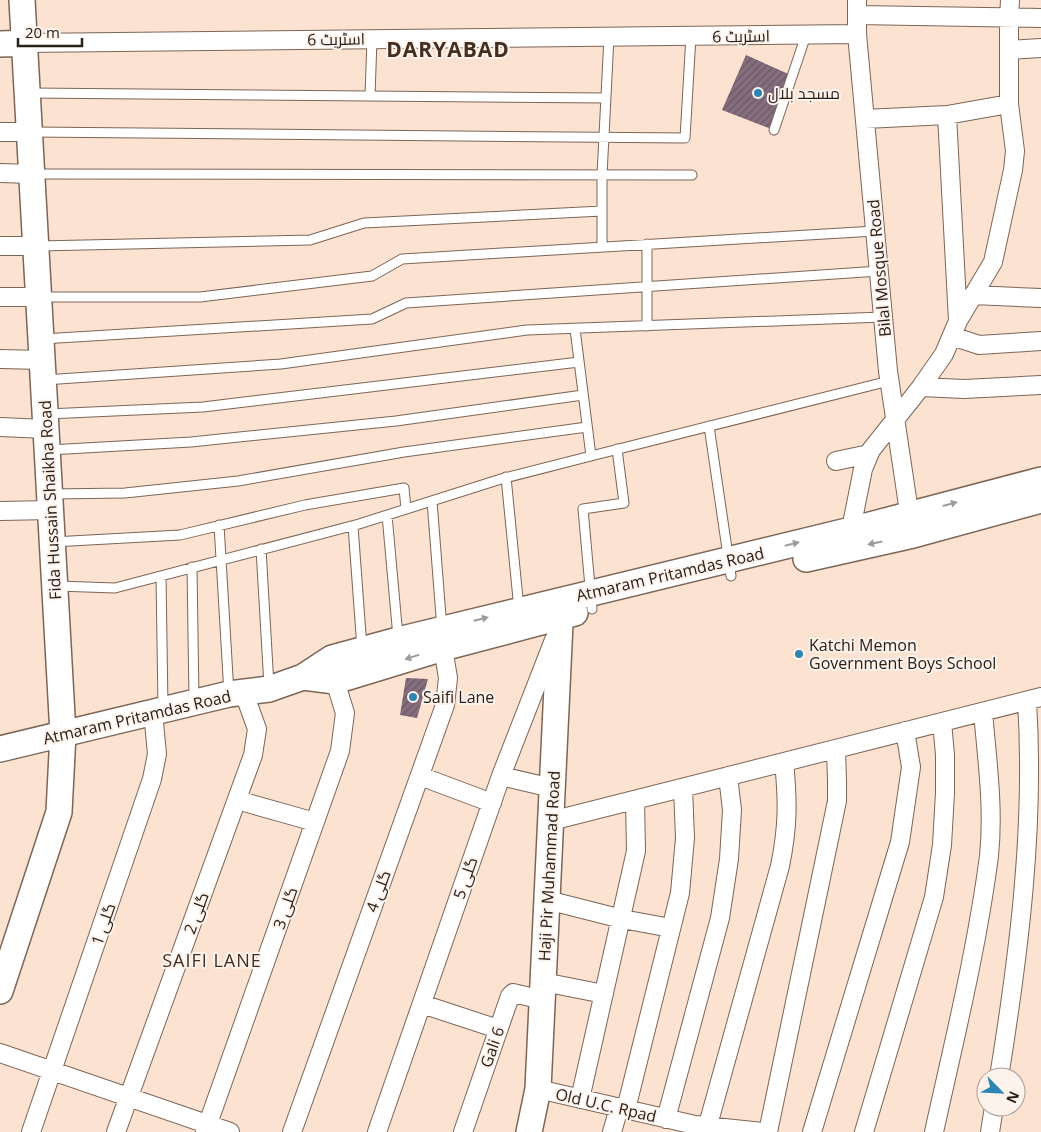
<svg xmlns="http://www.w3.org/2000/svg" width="1041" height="1132" font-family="'Open Sans',Cairo,sans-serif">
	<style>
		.building { fill: url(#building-hatch) }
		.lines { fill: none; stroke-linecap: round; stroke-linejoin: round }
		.lane-casing { stroke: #7c6657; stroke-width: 11 }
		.street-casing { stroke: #7c6657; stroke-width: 20 }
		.secondary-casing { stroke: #7c6657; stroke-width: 28 }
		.lane { stroke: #fff; stroke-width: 9 }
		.street { stroke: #fff; stroke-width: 18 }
		.secondary { stroke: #fff; stroke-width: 25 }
		.oneway { fill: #9f9b98 }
		.poi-dot { fill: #2c85b3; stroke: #fdf3ec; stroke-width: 2 }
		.labels { text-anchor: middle; stroke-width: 4; stroke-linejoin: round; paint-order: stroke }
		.street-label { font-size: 16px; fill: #292019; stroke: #fdf3ec }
		.poi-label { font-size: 16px; fill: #292019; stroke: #fdf3ec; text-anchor: start }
		.neighbourhood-label { font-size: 18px; letter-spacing: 1px; fill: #422f21; stroke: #fdf3ec }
		.district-label { font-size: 21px; font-weight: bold; letter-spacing: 1px; fill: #422f21; stroke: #fdf3ec }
	</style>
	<defs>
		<pattern id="building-hatch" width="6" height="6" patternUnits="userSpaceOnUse" patternTransform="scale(1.25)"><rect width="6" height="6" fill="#846d7c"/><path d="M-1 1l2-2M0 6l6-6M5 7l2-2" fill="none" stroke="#6c5965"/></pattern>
	</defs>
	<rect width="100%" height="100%" fill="#fbe2d1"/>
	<path class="building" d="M746,55L793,76L774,130L722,110Z
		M406,678L428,679L417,718L400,715Z"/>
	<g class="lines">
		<g class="lane-casing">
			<path id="lane" d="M29,93L606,98
				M370,96L372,39
				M774,130L806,35
				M30,132L685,138L691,36
				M33,174L692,175
				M38,246L310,240L364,223L602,211
				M602,247V175L609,37
				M40,297H200L372,276L402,259L875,231
				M647,326V244
				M575,329L591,456L889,381
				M42,339L372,319L406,303L879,271
				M44,380L281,364L527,330L883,317
				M47,414L203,407L579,362
				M709,426L731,576
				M49,450L191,442L396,421L583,395
				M506,477L519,609
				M52,494L125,493L238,481L404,452L587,427
				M432,501L442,629
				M387,515L398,637
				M219,525L229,694
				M353,526L362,648
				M53,542L180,535L305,505L404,488L406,509
				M261,549L269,686
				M192,567L194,700
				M161,576L163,707
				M57,586L115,588L359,524L501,479L591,456
				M592,609L583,509L624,503L617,449"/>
		</g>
		<g class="street-casing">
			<path id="street" d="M857,0V34L888,371L911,525
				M857,15L1041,18
				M25,43L857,34
				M1009,50L1041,48
				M865,119L947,115L1009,104
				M0,132H30
				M0,173L32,174
				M0,246H36
				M973,295L1041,298
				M0,297H39
				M958,321L993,262L1013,170L1015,151L1009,104V19L1010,0
				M952,336L979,345L1041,341
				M0,359L42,360
				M921,387L964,389L1041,385
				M0,427L46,429
				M836,461L869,454
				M0,511L51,510
				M849,539L863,469L871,450L921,387L944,354L958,321L947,115
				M420,776L492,803
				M501,776L552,788
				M237,800L315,822
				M551,821L1041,697
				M547,900L622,919L671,928
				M543,982L604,994
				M422,1004L498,1029
				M0,1053L230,1132
				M999,1077C1019,953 1035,827 1027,701
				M538,1089L695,1125L764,1132
				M580,1099L636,851L635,800
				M626,1109L680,893L685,838L683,788
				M666,1119L720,918L729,859L732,810L728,776
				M31,1132L152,779L157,754L153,712
				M116,1132L253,755L257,729L244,693
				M205,1132L340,751L345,713L335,681
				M292,1132L445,705L448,678L443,648
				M377,1132L501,776L554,640
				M463,1132L510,996L513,993L543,1000
				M612,1132L619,1108
				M706,1132L780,866C788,827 788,801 784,762
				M768,1132L837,801V781L836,749
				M812,1132L900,842L911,767L905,731
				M864,1132L934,897L942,845L945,793V755L942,722
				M934,1132C954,1041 977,949 989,856C994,808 987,759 983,712
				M990,1132L994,1107"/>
		</g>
		<g class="secondary-casing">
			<path id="secondary" d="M0,44L25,43
				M806,559L913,535L1041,500
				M303,677L335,681L443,648L575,613
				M0,749L229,694L269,689L303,677L332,658L398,640L851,530L1041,480
				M0,991L59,812L63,734L22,0
				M529,1132L538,1089L561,602"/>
		</g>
		<use href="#lane" class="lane"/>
		<use href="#street" class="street"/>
		<use href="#secondary" class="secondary"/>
	</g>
	<defs><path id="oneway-solid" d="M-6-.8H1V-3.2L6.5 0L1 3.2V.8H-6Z" transform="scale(1.25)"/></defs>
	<g class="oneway">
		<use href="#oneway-solid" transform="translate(950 504) rotate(-15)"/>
		<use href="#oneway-solid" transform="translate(875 543) rotate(168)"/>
		<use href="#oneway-solid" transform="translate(792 544) rotate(-14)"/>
		<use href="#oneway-solid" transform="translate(481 619) rotate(-14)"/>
		<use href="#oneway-solid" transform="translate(412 657) rotate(163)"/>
	</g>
	<g class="poi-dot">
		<circle cx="758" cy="93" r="5"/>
		<circle cx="799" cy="654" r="5"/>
		<circle cx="413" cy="697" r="5"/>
	</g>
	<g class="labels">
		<g class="street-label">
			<text transform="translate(741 36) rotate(-1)" y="6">اسٹریٹ 6</text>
			<text transform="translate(336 39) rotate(-1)" y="6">اسٹریٹ 6</text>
			<text transform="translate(879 268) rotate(-95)" y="6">Bilal Mosque Road</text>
			<text transform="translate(50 500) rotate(-93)" y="6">Fida Hussain Shaikha Road</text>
			<text transform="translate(670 574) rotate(-13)" y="6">Atmaram Pritamdas Road</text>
			<text transform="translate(137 717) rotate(-13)" y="6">Atmaram Pritamdas Road</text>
			<text transform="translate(549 866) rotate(-87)" y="6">Haji Pir Muhammad Road</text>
			<text transform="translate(465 878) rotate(-71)" y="6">گلی 5</text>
			<text transform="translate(378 891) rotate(-70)" y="6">گلی 4</text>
			<text transform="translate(285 908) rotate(-71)" y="6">گلی 3</text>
			<text transform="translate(196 913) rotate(-70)" y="6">گلی 2</text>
			<text transform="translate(103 924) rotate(-71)" y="6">گلی 1</text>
			<text transform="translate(492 1047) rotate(-71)" y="6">Gali 6</text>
			<text transform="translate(606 1105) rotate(13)" y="6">Old U.C. Rpad</text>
		</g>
		<g class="poi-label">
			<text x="768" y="99">مسجد بلال</text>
			<text x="809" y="651">Katchi Memon<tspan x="809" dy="18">Government Boys School</tspan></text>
			<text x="423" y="703">Saifi Lane</text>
		</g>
		<g class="neighbourhood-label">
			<text x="212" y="967">SAIFI LANE</text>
		</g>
		<g class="district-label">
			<text x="448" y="57">DARYABAD</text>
		</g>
	</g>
	<g transform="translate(1001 1092) rotate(114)"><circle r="24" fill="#fdf3ec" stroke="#a89f98"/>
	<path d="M0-4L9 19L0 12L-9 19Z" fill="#2c85b3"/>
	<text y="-8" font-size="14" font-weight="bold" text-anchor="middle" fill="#292019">N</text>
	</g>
	<path d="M18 38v8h64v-8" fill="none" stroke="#292019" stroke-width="2.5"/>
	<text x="25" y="38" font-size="15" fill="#292019" stroke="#fdf3ec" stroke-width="4" paint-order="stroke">20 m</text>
</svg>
